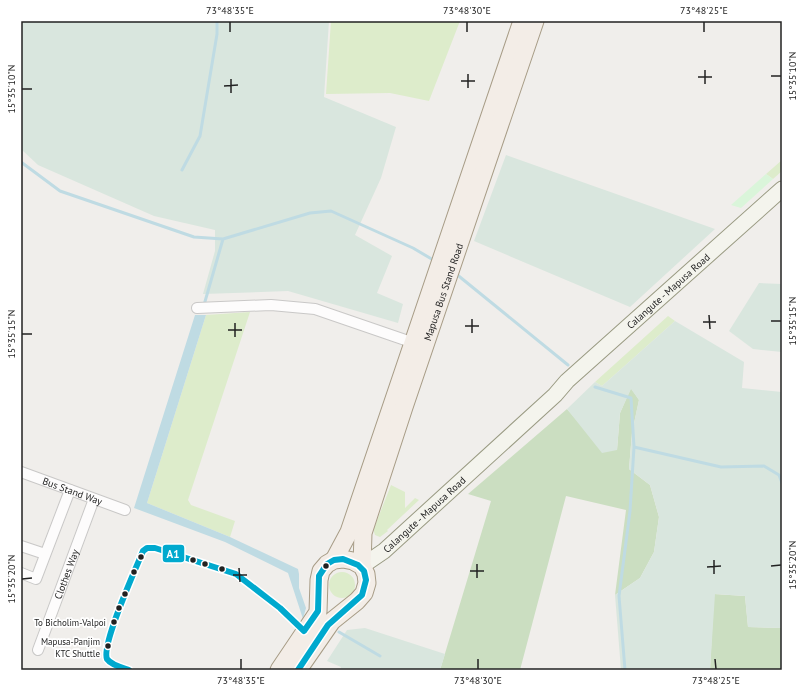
<svg xmlns="http://www.w3.org/2000/svg" width="803" height="691" font-family="'PT Sans',sans-serif">
	<style>
		.grass { fill: #ddeccb }
		.forest { fill: #cbdec1 }
		.wetland { fill: #d9e6de }
		.park { fill: #daf5da }
		.water { fill: #bfdbe3 }
		.lines { fill: none; stroke-linecap: round; stroke-linejoin: round }
		.stream { stroke: #bfdbe3; stroke-width: 3 }
		.street-casing { stroke: #c9c8c7; stroke-width: 12 }
		.secondary-casing { stroke: #999a82; stroke-width: 17 }
		.primary-casing { stroke: #a79c86; stroke-width: 19 }
		.street { stroke: #fdfcfc; stroke-width: 10 }
		.secondary { stroke: #f4f4ed; stroke-width: 15 }
		.primary { stroke: #f3ede7; stroke-width: 17 }
		.bus-1-casing { stroke: #fff; stroke-width: 9 }
		.bus-1 { stroke: #00a9ce; stroke-width: 6 }
		.ticks { fill: none; stroke: #222; stroke-width: 1.5 }
		.bus-dot { fill: #222; stroke: #fff; stroke-width: 1.5 }
		.labels { text-anchor: middle; stroke-width: 3.5; stroke-linejoin: round; paint-order: stroke }
		.bus-label { font-size: 9px; fill: #222; stroke: #fff; text-anchor: end }
		.street-label { font-size: 10px; fill: #222; stroke: #fff }
		.line-badge { stroke: #fff; stroke-width: 1.5 }
		.badge-label { font-size: 11px; text-anchor: middle; font-weight: bold; fill: #fff }
		.neatline { fill: none; stroke: #222; stroke-width: 1.5 }
		.ticks-label { font-size: 10px; text-anchor: middle; fill: #222 }
	</style>
	<rect width="100%" height="100%" fill="#f0eeeb"/>
	<path class="grass" d="M331,21H460L429,101L390,93L326,94Z
		M782,160V171L773,179L766,174Z
		M250,312L188,500L191,505L235,521L230,537L147,503L206,315Z
		M668,316L675,321L602,386L595,382Z
		M391,485L405,492V508L415,498L419,500L387,530L388,531L380,537L375,535L374,532V528Z
		M329 585a13 13 0 1 1 26 0a13 13 0 1 1-26 0Z"/>
	<path class="forest" d="M631,388L639,400L632,433L629,469L650,485L659,517L654,552L640,578L615,595L626,510L566,496L520,670H440L491,501L468,494L567,409L581,425L617,450L620,413Z
		M714,594L745,596L748,627L782,628V670H710Z"/>
	<path class="wetland" d="M21,21H329L324,97L396,127L381,178L355,235L392,256L377,293L403,304L398,323L288,291L203,294L215,251V230L154,216L38,165L21,149L22,95L21,94Z
		M506,155L715,229L630,307L474,241Z
		M759,283L782,284V352L753,349L729,331Z
		M675,321L744,362L742,388L782,392V628L748,627L745,596L715,594L710,670H621L615,595L640,578L654,552L659,517L650,485L629,469L632,432L639,400L631,389L620,413L617,450L602,453L567,409L595,382L602,386Z
		M365,628L445,654L440,670H340L341,667L327,661L347,630Z"/>
	<path class="park" d="M766,174L773,179L741,208L731,205Z"/>
	<path class="water" d="M195,315H206L147,503L230,537L298,569L299,574V588L306,608L303,619L288,573L225,542L134,508Z"/>
	<g class="lines">
		<path class="stream" d="M21,162L60,191L194,237L223,239L310,213L331,211L413,248L435,261
			M182,170L200,136L217,34V21
			M455,273L568,365
			M204,305L223,239
			M595,387L631,398L634,447L630,511L619,596L625,670
			M634,447L721,467L764,466L779,475L782,483
			M339,632L380,656"/>
		<g class="street-casing">
			<g id="street">
				<path d="M197,308L271,305L315,309L414,343"/>
				<path id="s1" d="M21,472L125,510"/>
				<path d="M21,546L45,554"/>
				<path d="M21,573L36,579L70,490"/>
				<path id="s2" d="M38,650L94,499"/>
			</g>
		</g>
		<g class="secondary-casing">
			<g id="secondary">
				<path id="s3" d="M362,566L384,551L555,395L567,381L782,189"/>
			</g>
		</g>
		<g class="primary-casing">
			<g id="primary">
				<path d="M334,560L349,532L522,21"/>
				<path id="s4" d="M362,566L363,533L404,407L535,21"/>
				<path d="M279,670L318,612L319,580L321,571L327,564L334,560L343,559L353,561L362,566L366,574L367,583L364,593L357,601L332,621L298,670"/>
			</g>
		</g>
		<use href="#street" class="street"/>
		<use href="#secondary" class="secondary"/>
		<use href="#primary" class="primary"/>
		<g class="bus-1-casing">
			<path id="bus-1" d="M129,670C123,668 111,665 107,659C101,645 136,568 143,551L147,548H155L236,574L280,608L304,631L318,611L319,576L327,564L334,560L343,559L358,565L364,571L366,580L362,595L328,625L298,670"/>
		</g>
		<use href="#bus-1" class="bus-1"/>
	</g>
	<path class="ticks" d="M230,22V32M467,22V32M704,22V32M705,70V84M468,74V88M771,76H781M698,77H712M231,79V93M461,81H475M224,86L238,85M22,89H32M709,315L710,329M472,319V333M771,321H781M703,322H716M235,323V337M465,326H479M228,330H242M22,334H32M714,560V574M477,564V578M771,566L781,565M707,567L721,566M239,568L240,582M470,571H484M233,575H247M22,579L32,578M241,659V669M478,659V669M715,659L716,669"/>
	<g class="bus-dot">
		<circle cx="141" cy="557" r="3.5"/>
		<circle cx="193" cy="560" r="3.5"/>
		<circle cx="205" cy="564" r="3.5"/>
		<circle cx="326" cy="566" r="3.5"/>
		<circle cx="222" cy="569" r="3.5"/>
		<circle cx="134" cy="572" r="3.5"/>
		<circle cx="125" cy="594" r="3.5"/>
		<circle cx="119" cy="608" r="3.5"/>
		<circle cx="114" cy="622" r="3.5"/>
		<circle cx="108" cy="646" r="3.5"/>
	</g>
	<g class="labels">
		<g class="bus-label">
			<text x="106" y="626">To Bicholim-Valpoi</text>
			<text x="100" y="645">Mapusa-Panjim<tspan x="100" dy="12">KTC Shuttle</tspan></text>
		</g>
		<g class="street-label">
			<text dy="4" stroke="none"><textPath href="#s3" startOffset="412">Calangute - Mapusa Road</textPath></text>
			<text dy="4" stroke="none"><textPath href="#s4" startOffset="287">Mapusa Bus Stand Road</textPath></text>
			<text dy="4" stroke="none"><textPath href="#s1" startOffset="55">Bus Stand Way</textPath></text>
			<text dy="4" stroke="none"><textPath href="#s3" startOffset="81">Calangute - Mapusa Road</textPath></text>
			<text dy="4" stroke="none"><textPath href="#s2" startOffset="81">Clothes Way</textPath></text>
		</g>
	</g>
	<rect class="line-badge" x="162" y="544" width="23" height="19" rx="4" fill="#00a9ce"/>
	<g class="badge-label">
		<text x="173" y="558">A1</text>
	</g>
	<rect width="803" height="691" fill="none" stroke="#ffffff" stroke-width="44"/>
	<rect x="22" y="22" width="759" height="647" class="neatline"/>
	<g class="ticks-label">
		<text x="230" y="14">73°48'35"E</text>
		<text x="467" y="14">73°48'30"E</text>
		<text x="704" y="14">73°48'25"E</text>
		<text transform="translate(792 76) rotate(-90)" y="4">15°35'10"N</text>
		<text transform="translate(11 89) rotate(-90)" y="4">15°35'10"N</text>
		<text transform="translate(792 321) rotate(-90)" y="4">15°35'15"N</text>
		<text transform="translate(11 334) rotate(-90)" y="4">15°35'15"N</text>
		<text transform="translate(792 565) rotate(-90)" y="4">15°35'20"N</text>
		<text transform="translate(11 579) rotate(-90)" y="4">15°35'20"N</text>
		<text x="241" y="684">73°48'35"E</text>
		<text x="478" y="684">73°48'30"E</text>
		<text x="716" y="684">73°48'25"E</text>
	</g>
</svg>
